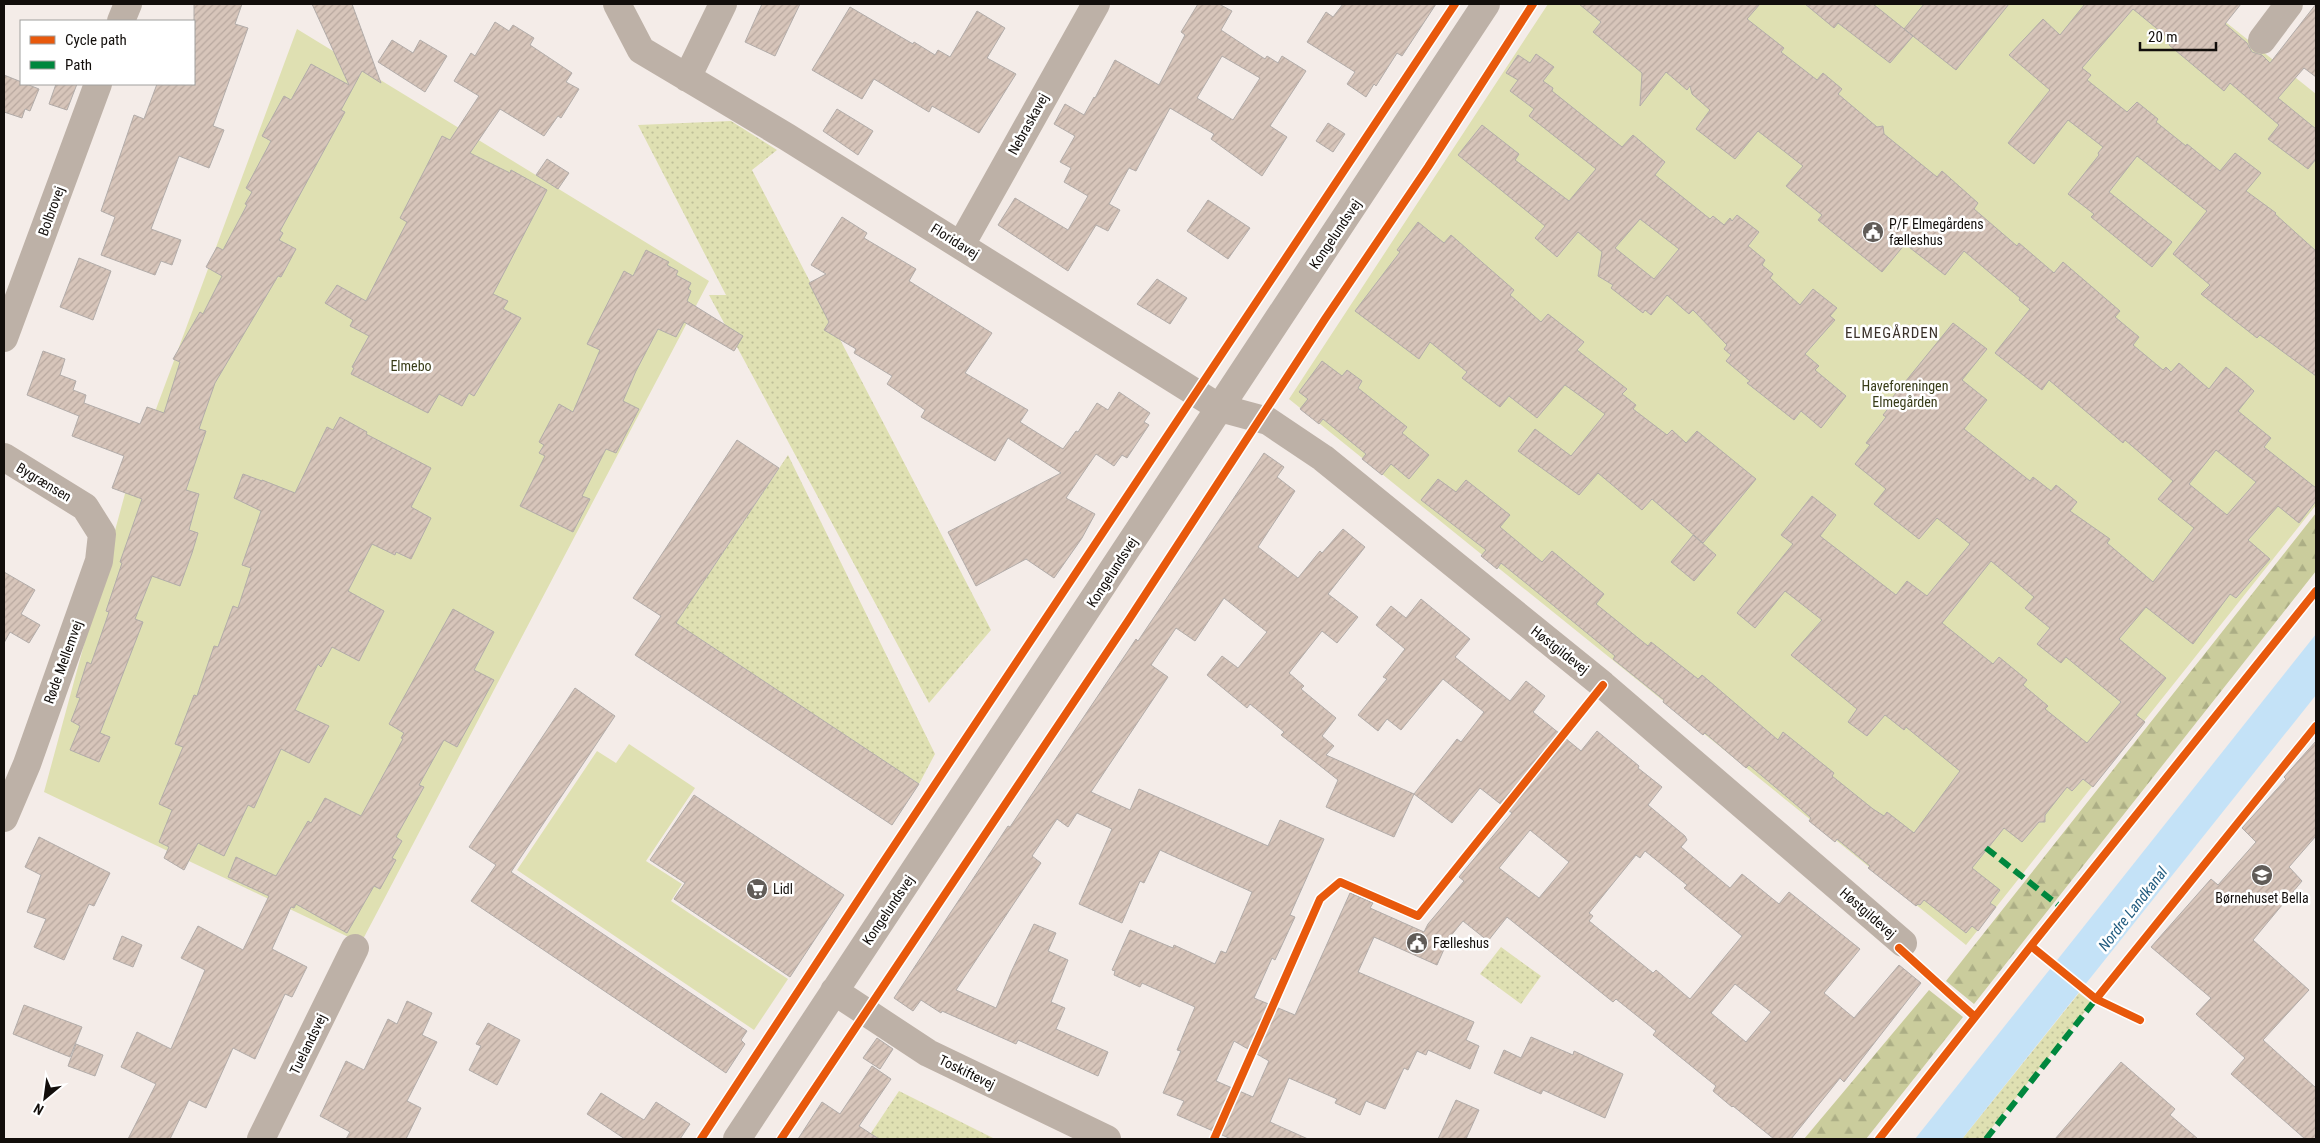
<svg xmlns="http://www.w3.org/2000/svg" width="2320" height="1143" font-family="'Roboto Condensed',sans-serif">
	<style>
		.grass { fill: url(#grass-dots) }
		.forest { fill: url(#forest-firs) }
		.garden { fill: #dfe0b2 }
		.water { fill: #c4e2f7 }
		.building { fill: url(#building-hatch); stroke: #b2aca9; fill-rule: evenodd }
		.lines { fill: none; stroke-linecap: round; stroke-linejoin: round }
		.minor { stroke: #bdb1a7; stroke-width: 28 }
		.quiet { stroke: #00873e; stroke-width: 6; stroke-dasharray: 12 6; stroke-linecap: butt }
		.cycleway-casing { stroke: #fff; stroke-width: 11 }
		.cycleway { stroke: #e8590c; stroke-width: 8 }
		.labels { text-anchor: middle; stroke-width: 5; stroke-linejoin: round; paint-order: stroke }
		.street-label { font-size: 14px; fill: #120e0b; stroke: #fff }
		.poi-label { font-size: 14px; fill: #120e0b; stroke: #fff; text-anchor: start }
		.park-label { font-size: 14px; fill: #383c18; stroke: #fff }
		.neighbourhood-label { font-size: 15px; letter-spacing: 1px; fill: #3b312a; stroke: #fff }
		.water-label { font-size: 15px; font-style: italic; fill: #235d80; stroke: #fff }
	</style>
	<defs>
		<pattern id="grass-dots" width="8" height="8" patternUnits="userSpaceOnUse" patternTransform="scale(1.25)"><rect width="8" height="8" fill="#dfe0b2"/><path d="M2 2h.1M6 6h.1" fill="none" stroke="#bebf98" stroke-width="1.8" stroke-linecap="round"/></pattern>
		<pattern id="forest-firs" width="22" height="20" patternUnits="userSpaceOnUse" patternTransform="scale(1.25)"><rect width="22" height="20" fill="#cacc9c"/><path d="M5 1l3.5 6h-7zM16 11l3.5 6h-7z" fill="#acae85"/></pattern>
		<pattern id="building-hatch" width="6" height="6" patternUnits="userSpaceOnUse" patternTransform="scale(1.25)"><rect width="6" height="6" fill="#d7c5ba"/><path d="M-1 1l2-2M0 6l6-6M5 7l2-2" fill="none" stroke="#b8a89f"/></pattern>
	</defs>
	<rect width="100%" height="100%" fill="#f4ece8"/>
	<path class="grass" d="M731,121L777,150L752,170L991,630L929,703L709,295H726L638,125Z
		M788,455L935,754L919,784L676,623Z
		M1501,947L1541,976L1521,1004L1480,974Z
		M2079,993L2092,1003L1983,1139H1962Z
		M899,1091L995,1139H867Z"/>
	<path class="forest" d="M2316,513V571L1974,1004L1946,981Z
		M1929,990L1963,1017L1866,1139H1804Z"/>
	<path class="garden" d="M1548,4H2203L2316,94V505L1966,945L1289,399Z
		M297,29L709,281L361,943L44,792L126,490Z
		M629,744L695,788L646,861L682,884L671,901L788,979L754,1030L517,870L597,751L616,763Z"/>
	<path class="water" d="M2316,634V695L1962,1139H1915Z"/>
	<path class="building" d="M194,4H242L235,24L248,28L213,126L224,130L209,168L179,156L151,229L181,240L172,265L161,261L155,275L101,255L115,217L101,211L134,115L144,119L157,84H194Z
		M312,4H352L381,83L362,71L341,110L345,112L280,231L283,233L279,240L296,249L281,277L278,276L215,383L199,429L206,431L186,490L199,494L189,530L198,533L192,553L180,586L152,576L135,619L143,622L100,733L110,737L99,762L70,750L80,726L71,721L80,698L76,697L87,662L91,664L109,612L106,611L122,563L120,562L142,499L112,488L124,456L72,436L79,416L27,395L43,351L65,359L60,375L76,381L73,390L86,395L84,403L140,424L147,407L164,413L180,362L173,359L200,312L203,314L222,276L206,267L217,247L223,250L247,205L245,204L252,192L246,188L271,141L262,136L284,96L291,100L311,64L349,85Z
		M762,4H800L775,56L745,42Z
		M1198,4H1219L1232,11L1221,30L1265,59L1267,56L1278,63L1282,56L1306,71L1270,126L1287,137L1262,176L1211,139L1214,134L1170,108L1136,171L1129,168L1109,204L1120,210L1108,231L1096,225L1068,271L998,225L1015,198L1068,230L1088,196L1064,182L1071,168L1060,162L1075,136L1054,124L1065,104L1084,115L1094,97L1095,98L1115,60L1159,85L1185,35L1181,32ZM1222,56L1260,78L1233,120L1197,98Z
		M1343,4H1436L1402,56L1397,53L1376,86L1374,84L1366,97L1347,84L1355,72L1307,42L1326,12L1333,17Z
		M1579,4H1760L1747,19L1784,48L1781,52L1817,80L1823,73L1842,89L1838,94L1877,127L1883,126L1884,134L1937,177L1942,171L1978,203L1974,209L2017,246L2019,243L2054,273L2063,262L2120,311L2115,317L2139,337L2133,345L2163,370L2166,367L2171,372L2179,363L2209,389L2226,367L2242,380L2254,391L2238,411L2271,438L2264,447L2316,488V501L2299,523L2278,506L2248,540L2270,559L2236,598L2230,594L2193,644L2146,607L2119,639L2166,678L2136,715L2145,722L2093,787L2083,779L2072,791L2067,787L2045,815V822H2039L2022,842L2004,828L1972,868L2000,890L1990,903L1996,907L1978,931L1972,926L1966,933L1924,900L1920,905L1918,904L1916,906L1868,868L1870,866L1837,839L1835,842L1809,821L1811,818L1800,808L1749,765L1746,768L1705,733L1703,735L1663,702L1664,700L1613,659L1615,656L1532,588L1501,563L1497,569L1481,556L1486,550L1421,500L1438,479L1456,492L1466,480L1510,515L1500,527L1542,562L1552,551L1604,594L1596,604L1648,646L1651,642L1698,679L1702,675L1778,740L1783,732L1834,773L1832,776L1873,809L1884,816L1887,812L1914,833L1960,771L1906,727L1904,730L1885,715L1867,736L1848,722L1857,709L1791,655L1822,620L1785,591L1755,628L1737,613L1793,544L1781,535L1812,496L1836,515L1820,536L1896,595L1907,581L1927,596L1970,544L1937,518L1919,539L1874,504L1886,489L1855,464L1870,445L1866,443L1886,417L1883,415L1895,400L1892,398L1953,323L1987,349L1962,380L1987,400L1964,429L2030,481L2033,477L2051,491L2056,485L2077,502L2070,511L2110,539L2107,543L2153,582L2194,528L2158,499L2173,481L2125,440L2123,443L2049,380L2042,390L1995,353L2030,309L2019,300L2020,298L1964,251L1945,275L1905,244L1882,272L1818,220L1822,215L1786,186L1803,166L1758,131L1735,159L1696,129L1710,110L1692,94L1690,86L1687,90L1666,72L1640,106L1642,73L1593,32L1601,22ZM2216,450L2256,482L2227,515L2189,484ZM1991,561L2034,597L2025,608L2050,628L2037,644L2061,663L2066,657L2121,702L2087,743L2045,709L2048,706L2023,685L2027,680L1999,657L1993,664L1942,623Z
		M1805,4H1873L1913,36L1890,63L1838,23L1834,28Z
		M1924,4H2009L1956,70L1904,29Z
		M2085,4H2241L2225,24L2247,43L2252,52L2262,55L2270,63L2316,4V77L2304,68L2278,98L2316,129V159L2308,169L2268,139L2279,125L2230,83L2224,91L2169,45L2172,41L2133,9L2082,68L2091,75L2087,80L2127,112L2137,102L2158,119L2156,122L2186,146L2187,144L2220,171L2235,153L2261,173L2246,191L2276,213L2275,214L2316,251V376L2260,335L2257,338L2201,294L2210,285L2173,254L2207,211L2137,156L2109,192L2172,242L2152,267L2091,217L2094,214L2068,194L2099,155L2098,153L2103,147L2068,120L2034,164L2008,143L2050,90L2009,55L2043,19L2060,35Z
		M850,7L913,44L914,42L935,55L938,50L950,57L977,11L1005,28L987,58L1016,74L979,133L932,106L929,112L874,79L862,99L812,70Z
		M495,22L509,31L513,25L534,38L530,45L572,73L566,82L579,89L561,118L558,116L544,136L500,109L470,153L510,173L511,170L547,190L493,294L508,301L503,309L521,318L474,396L469,393L462,406L439,394L428,413L351,374L354,368L352,367L369,336L350,326L353,320L325,303L337,285L366,301L407,222L400,218L442,136L450,140L479,96L454,81L471,53L475,56Z
		M392,40L413,53L420,40L447,56L425,92L378,62Z
		M1536,54L1554,67L1543,81L1553,88L1552,91L1622,147L1633,135L1665,162L1655,175L1710,219L1713,216L1724,225L1730,218L1732,221L1737,215L1759,232L1748,246L1765,260L1762,265L1773,274L1770,278L1800,305L1813,289L1837,308L1830,316L1835,320L1805,354L1819,366L1815,370L1846,396L1821,428L1801,411L1794,420L1747,383L1750,381L1726,361L1731,355L1724,349L1727,345L1693,310L1689,314L1667,295L1651,315L1645,310L1643,313L1611,288L1613,285L1598,276L1602,252L1578,232L1557,257L1535,238L1545,226L1458,155L1482,125L1519,154L1515,160L1569,201L1596,169L1529,116L1534,109L1510,91L1518,80L1506,73L1518,55L1530,63ZM1640,219L1679,249L1654,279L1615,248Z
		M4,75L39,89L30,111L25,109L22,118L4,112Z
		M56,84H77L67,110L49,104Z
		M837,109L873,131L858,155L823,131Z
		M1328,123L1345,134L1333,152L1316,141Z
		M547,159L569,173L558,189L536,175Z
		M1208,200L1250,228L1228,259L1187,231Z
		M842,217L867,233L864,238L916,269L909,281L992,333L965,373L1028,410L1020,422L1063,449L1076,431L1078,432L1097,403L1108,410L1119,392L1150,413L1144,422L1149,425L1127,458L1122,455L1114,466L1096,454L1066,498L1095,514L1082,538L1054,578L1026,559L976,586L948,532L1061,473L1008,438L995,461L921,417L925,410L887,384L892,376L854,353L856,349L824,330L829,322L809,283L826,274L811,265Z
		M1418,222L1444,243L1451,235L1514,290L1510,295L1541,322L1548,314L1584,342L1577,350L1627,389L1622,394L1636,405L1633,409L1667,435L1672,430L1686,443L1697,431L1756,479L1703,543L1652,499L1642,510L1598,473L1579,495L1518,451L1535,429L1571,456L1605,414L1565,385L1537,418L1509,396L1500,407L1462,378L1467,372L1430,342L1419,359L1355,311L1400,252L1397,250Z
		M646,250L669,262L667,265L678,271L676,275L691,283L688,289L691,291L687,301L743,336L734,351L684,322L676,337L658,329L636,371L623,401L639,409L616,453L606,449L582,496L590,499L573,532L520,506L545,456L539,453L544,445L539,442L559,404L573,412L600,350L587,344L624,271L633,276Z
		M79,258L111,271L93,320L60,307Z
		M1157,279L1187,298L1170,324L1137,304Z
		M1322,361L1342,376L1347,370L1362,381L1358,388L1407,427L1402,433L1429,455L1409,479L1391,464L1382,475L1362,459L1366,454L1323,419L1319,424L1300,409L1308,399L1299,392Z
		M340,417L367,432L366,434L431,468L411,507L431,518L411,559L396,552L395,555L372,544L348,591L384,611L359,661L332,647L321,667L318,664L295,710L329,726L309,763L281,749L254,808L248,805L224,856L198,843L184,870L164,858L169,847L159,842L172,810L159,804L183,747L175,744L194,695L197,696L214,646L218,647L233,606L238,608L251,568L242,565L261,511L234,498L243,474L262,481V480L295,493L327,427L333,430Z
		M737,440L779,468L676,623L919,784L892,825L635,655L661,616L633,598Z
		M1264,453L1284,467L1277,477L1295,491L1258,547L1298,578L1320,551L1322,553L1343,529L1365,547L1328,594L1358,617L1337,643L1322,631L1289,673L1304,686L1301,689L1336,718L1322,736L1334,746L1326,755L1414,794L1457,739L1461,742L1484,712L1443,679L1401,730L1387,719L1378,731L1358,715L1387,679L1383,677L1405,649L1376,625L1391,606L1406,618L1421,599L1470,639L1455,657L1510,701L1526,681L1545,696L1533,712L1581,751L1597,731L1639,766L1638,768L1662,787L1648,805L1685,836L1687,840L1681,847L1730,888L1742,874L1779,904L1789,892L1860,949L1824,993L1854,1018L1899,965L1921,983L1844,1082L1840,1078L1791,1139H1774L1733,1106L1732,1107L1713,1091L1716,1086L1653,1035L1656,1031L1616,999L1613,1002L1507,917L1488,941L1463,921L1449,938L1437,965L1374,937L1358,972L1474,1022L1466,1040L1479,1046L1470,1069L1428,1050L1426,1055L1417,1051L1408,1070L1404,1068L1385,1109L1366,1101L1360,1115L1335,1103L1337,1099L1289,1078L1270,1122L1308,1139H1231L1177,1115L1184,1101L1163,1093L1181,1051L1177,1050L1195,1007L1142,983L1140,987L1114,975L1115,971L1112,970L1130,930L1173,948L1174,945L1215,964L1221,951L1226,953L1252,892L1160,850L1144,883L1140,881L1122,923L1079,904L1112,829L1077,813L1068,827L1057,819L1032,856L1041,863L956,990L996,1008L1012,970L1034,924L1056,933L1048,951L1068,960L1051,1002L1065,1008L1056,1029L1108,1052L1098,1076L1018,1040L1016,1044L942,1011L941,1013L921,1000L913,1011L894,998L1008,826L1010,827L1136,639L1138,641ZM1224,598L1267,632L1238,668L1222,656L1207,675L1247,708L1250,704L1284,732L1281,735L1338,780L1326,807L1394,837L1414,794L1452,823L1480,788L1512,813L1459,877L1464,881L1428,924L1424,932L1370,908L1373,903L1350,893L1295,1015L1254,998L1272,958L1275,960L1295,917L1290,915L1324,839L1280,820L1268,846L1139,789L1130,810L1091,792L1168,677L1151,665L1176,628L1195,641ZM1530,830L1569,862L1539,898L1499,868ZM1645,851L1687,885L1684,888L1742,936L1690,999L1656,970L1653,973L1589,921L1593,916L1589,913L1636,855L1640,858ZM1735,984L1771,1012L1746,1042L1711,1013ZM1234,1041L1269,1061L1253,1097L1216,1081Z
		M1693,535L1716,555L1694,581L1671,562Z
		M4,572L35,590L21,614L40,625L29,643L10,632L4,643Z
		M453,609L494,632L474,670L494,680L457,747L444,740L419,785L424,787L396,837L402,841L392,858L396,860L380,889L374,886L347,933L296,904L294,908L291,907L272,949L307,967L292,997L285,994L255,1059L233,1048L206,1108L189,1100L170,1139H128L156,1084L121,1067L137,1032L171,1049L205,970L181,958L198,926L243,950L269,896L228,877L236,857L276,876L308,821L311,823L325,798L361,816L403,739L401,738L404,733L389,724Z
		M575,688L615,716L511,872L747,1031L741,1040L745,1044L726,1073L471,901L496,865L469,847Z
		M2316,741V836L2289,867L2302,881L2253,940L2309,990L2263,1040L2316,1088V1139H2305L2231,1074L2245,1058L2196,1014L2211,998L2151,947L2211,879L2218,885L2256,842L2242,828L2286,779L2284,777Z
		M694,795L844,895L790,977L674,899L685,883L650,860Z
		M39,837L110,873L94,906L89,904L64,960L34,947L46,919L27,912L41,875L25,867Z
		M122,936L142,945L133,967L113,959Z
		M407,1001L432,1013L422,1035L437,1042L407,1101L421,1108L406,1139H346L350,1132L320,1116L346,1061L364,1070L388,1019L397,1024Z
		M24,1005L82,1027L70,1057L13,1034Z
		M488,1023L520,1040L497,1085L469,1070L481,1046L476,1044Z
		M1531,1037L1573,1055L1574,1051L1623,1074L1605,1118L1543,1090L1541,1094L1494,1073L1504,1050L1521,1058Z
		M877,1038L893,1049L880,1069L863,1058Z
		M76,1044L103,1055L95,1076L68,1066Z
		M2121,1062L2175,1109L2170,1115L2198,1139H2055Z
		M872,1066L891,1079L859,1126L879,1139H798L822,1102L840,1114Z
		M601,1093L644,1120L656,1102L690,1124L680,1139H625L587,1114Z
		M1456,1100L1479,1110L1466,1139H1438Z"/>
	<g class="lines">
		<path class="minor" d="M617,4L641,50L787,137L1220,408L1268,421L1323,458L1603,685L1903,943
			M121,21L128,4
			M2262,40L2289,4
			M687,78L723,4
			M961,245L1096,4
			M4,338L98,84
			M4,457L85,507L102,534L99,561L27,764L4,818
			M834,991L928,1053L1107,1139
			M261,1139L355,948
			M737,1139L1486,4"/>
		<path class="quiet" d="M1986,848L2062,908
			M1986,1139L2096,999"/>
		<g class="cycleway-casing">
			<path id="cycleway" d="M2031,946L2096,999L2140,1020
				M1899,948L1975,1017
				M2096,999L2316,726
				M701,1139L880,867L1455,4
				M781,1139L1128,621L1325,319L1428,167L1533,4
				M1214,1139L1320,899L1340,882L1418,916L1603,685
				M1879,1139L2031,946L2316,591"/>
		</g>
		<use href="#cycleway" class="cycleway"/>
	</g>
	<defs>
		<g id="civic-disc" transform="scale(1.125)"><circle r="9.5" fill="#615c58" stroke="#fff"/><path d="M-.6-6.5H3V-4.5H.6V-3L4-1V1h2V6H-6V1h2V-1L-.6-3ZM-1.2 2.5V6h2.4V2.5Z" fill="#fff"/></g>
		<g id="school-disc" transform="scale(1.125)"><circle r="9.5" fill="#615c58" stroke="#fff"/><path d="M0-5L7-2L0 1L-7-2ZM-4 1L0 2.5L4 1V4Q0 6-4 4Z" fill="#fff"/></g>
		<g id="supermarket-disc" transform="scale(1.125)"><circle r="9.5" fill="#615c58" stroke="#fff"/><path d="M-6-5.5h2.5l.6 2H6L4.5 2H-2.5L-4.4-4H-6ZM-1.5 3.2a1.3 1.3 0 1 0 .1 0ZM3 3.2a1.3 1.3 0 1 0 .1 0Z" fill="#fff"/></g>
	</defs>
	<g fill-rule="evenodd">
		<use href="#civic-disc" x="1873" y="232"/>
		<use href="#school-disc" x="2262" y="875"/>
		<use href="#supermarket-disc" x="757" y="889"/>
		<use href="#civic-disc" x="1417" y="943"/>
	</g>
	<g class="labels">
		<g class="street-label">
			<text transform="translate(1028 124) rotate(-61)" y="5">Nebraskavej</text>
			<text transform="translate(51 211) rotate(-70)" y="5">Bolbrovej</text>
			<text transform="translate(1335 234) rotate(-56)" y="5">Kongelundsvej</text>
			<text transform="translate(955 241) rotate(32)" y="5">Floridavej</text>
			<text transform="translate(44 482) rotate(31)" y="5">Bygrænsen</text>
			<text transform="translate(1112 572) rotate(-57)" y="5">Kongelundsvej</text>
			<text transform="translate(1560 650) rotate(38)" y="5">Høstgildevej</text>
			<text transform="translate(63 662) rotate(-70)" y="5">Røde Mellemvej</text>
			<text transform="translate(888 910) rotate(-56)" y="5">Kongelundsvej</text>
			<text transform="translate(1868 913) rotate(41)" y="5">Høstgildevej</text>
			<text transform="translate(308 1044) rotate(-64)" y="5">Tuelandsvej</text>
			<text transform="translate(967 1072) rotate(26)" y="5">Toskiftevej</text>
		</g>
		<g class="poi-label">
			<text x="1889" y="229">P/F Elmegårdens<tspan x="1889" dy="16">fælleshus</tspan></text>
			<text x="773" y="894">Lidl</text>
			<text x="2262" y="903" text-anchor="middle">Børnehuset Bella</text>
			<text x="1433" y="948">Fælleshus</text>
		</g>
		<g class="park-label">
			<text x="411" y="371">Elmebo</text>
			<text x="1905" y="391">Haveforeningen<tspan x="1905" dy="16">Elmegården</tspan></text>
		</g>
		<g class="neighbourhood-label">
			<text x="1892" y="338">ELMEGÅRDEN</text>
		</g>
		<g class="water-label">
			<text transform="translate(2133 909) rotate(-52)" y="5">Nordre Landkanal</text>
		</g>
	</g>
	<rect width="2320" height="1143" fill="none" stroke="#120e0b" stroke-width="10"/>
	<rect x="20" y="20" width="175" height="65" fill="#ffffff" stroke="#a09f9d"/>
	<rect x="30" y="36" width="25" height="8" fill="#e8590c" stroke="#a09f9d"/>
	<text x="65" y="45" font-size="15" fill="#120e0b">Cycle path</text>
	<rect x="30" y="61" width="25" height="8" fill="#00873e" stroke="#a09f9d"/>
	<text x="65" y="70" font-size="15" fill="#120e0b">Path</text>
	<g transform="translate(45 1098) rotate(209)" stroke="#ffffff" stroke-width="4" paint-order="stroke">
	<path d="M0-4L9 19L0 12L-9 19Z" fill="#120e0b"/>
	<text y="-8" font-size="14" font-weight="bold" text-anchor="middle" fill="#120e0b">N</text>
	</g>
	<path d="M2140 42v8h76v-8" fill="none" stroke="#120e0b" stroke-width="2.5"/>
	<text x="2148" y="42" font-size="15" fill="#120e0b" stroke="#ffffff" stroke-width="4" paint-order="stroke">20 m</text>
</svg>
